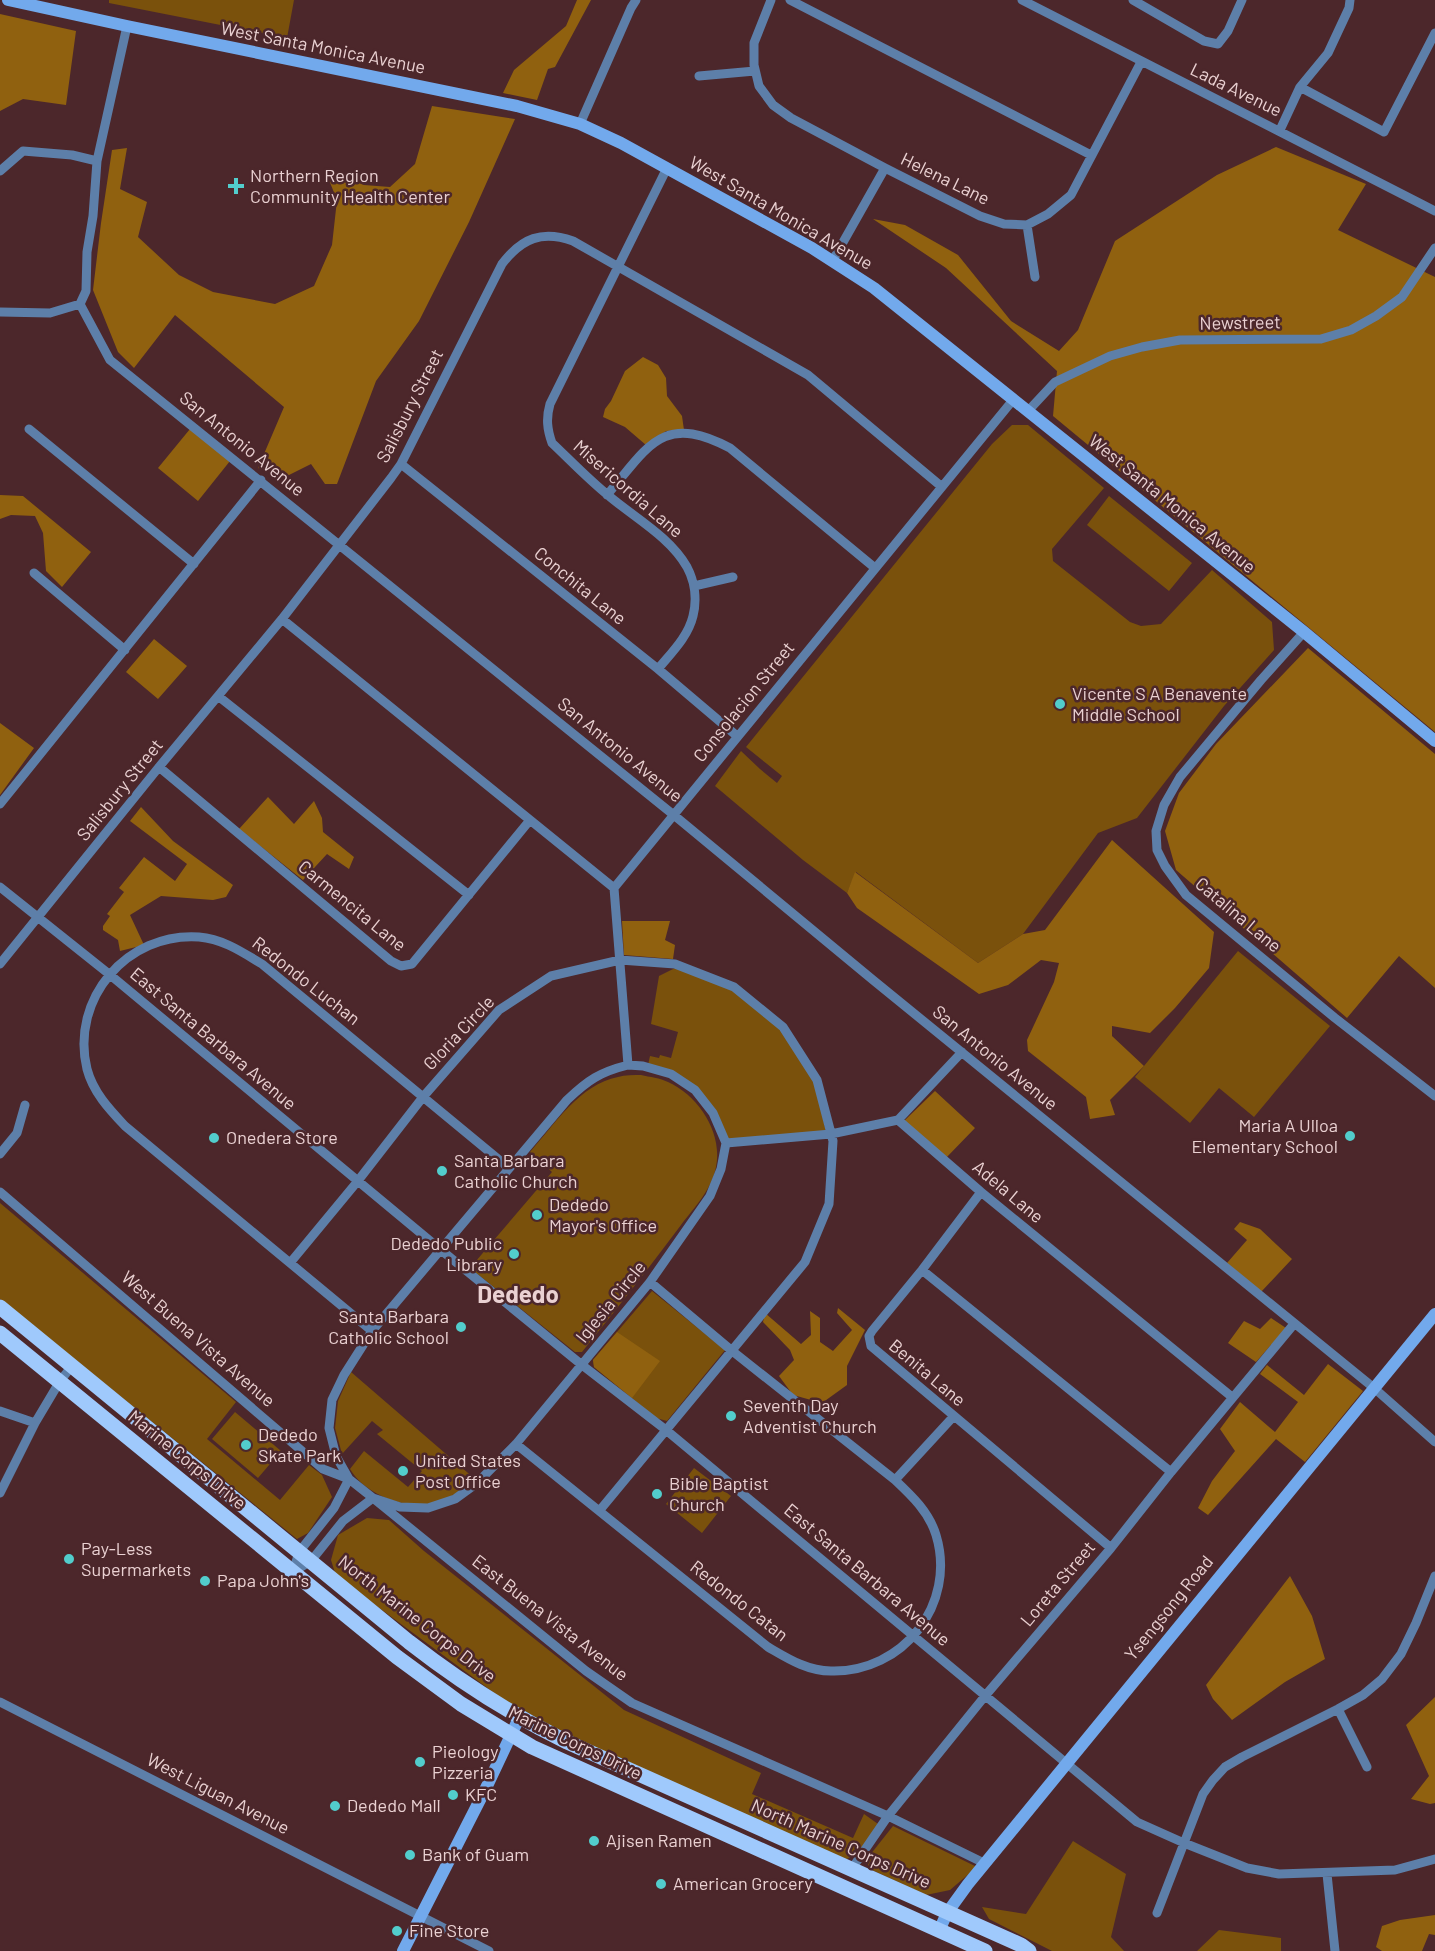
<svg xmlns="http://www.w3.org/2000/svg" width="1435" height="1951" font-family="Barlow,sans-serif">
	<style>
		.green { fill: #7a510c }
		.forest { fill: #90610f }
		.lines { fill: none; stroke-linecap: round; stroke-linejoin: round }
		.minor { stroke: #5d7fa9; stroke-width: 9 }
		.secondary { stroke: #72a9ec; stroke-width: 12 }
		.primary { stroke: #9fc9fc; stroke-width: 15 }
		.poi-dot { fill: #52cdcc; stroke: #4c272b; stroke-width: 2 }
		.labels { text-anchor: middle; stroke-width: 5; stroke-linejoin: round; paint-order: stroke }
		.street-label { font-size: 18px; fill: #ead1d2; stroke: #4c272b }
		.poi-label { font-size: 18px; fill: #ead1d2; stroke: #4c272b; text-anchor: start }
		.district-label { font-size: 24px; font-weight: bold; fill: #ead1d2; stroke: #4c272b }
	</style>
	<rect width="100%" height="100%" fill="#4c272b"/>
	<path class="green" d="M109,0H294L287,38L109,3Z
		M1012,425H1028L1104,488L1052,549L1053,561L1130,622L1141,626L1161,624L1212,570L1272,622L1274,650L1224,706L1137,818L1098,833L1023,934L978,963L856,872L847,893L803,860L715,786L741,751L760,769L777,783L782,776L746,747L992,444Z
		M1109,496L1192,563L1169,591L1087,525Z
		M1238,951L1330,1026L1254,1117L1219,1088L1190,1123L1135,1077Z
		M675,968L734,989L780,1029L815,1081L826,1132L727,1141L697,1088L648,1065L650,1056L659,1058L660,1055L671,1058L678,1032L651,1024L659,976Z
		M641,1075C650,1077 660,1078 668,1082C699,1096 723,1133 716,1167C712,1189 694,1208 681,1225C649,1268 616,1310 582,1352H575L470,1268L552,1172L530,1152C554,1125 580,1084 618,1077C625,1075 634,1075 641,1075Z
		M0,1203L236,1402L207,1439L280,1500L309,1465L322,1475L332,1497L308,1533L297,1539L0,1299Z
		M652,1291L725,1350L667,1421L656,1418L594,1367L593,1360Z
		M351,1372L475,1479C461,1489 445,1504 427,1505C399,1507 364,1493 350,1469L364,1451L408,1487L422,1471L377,1434L383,1430L372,1421L342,1454L335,1428L338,1401Z
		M235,1412L281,1451L258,1478L212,1439Z
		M694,1468L731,1496L702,1533L666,1504Z
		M367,1518L389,1520L424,1551L624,1710L761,1773L752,1794L853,1838L864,1814L878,1824L858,1853L845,1860L649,1773L548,1724L501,1698L336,1576L331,1560L338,1535Z
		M893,1826L977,1867L950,1890L926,1895L870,1869L866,1860Z
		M1073,1841L1126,1874L1111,1937L1124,1951H1052L989,1919L982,1907L1026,1914Z
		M1219,1930L1281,1938V1951H1197Z"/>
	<path class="forest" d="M577,0H591L555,67L548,69L537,100L503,93L514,70L566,26Z
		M0,14L76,31L66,105L23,99L0,111Z
		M432,106L515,119L469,222L419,321L376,381L337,484H325L311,464L285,477L258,468L284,407L175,315L134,368L118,352L93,290L101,223L112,150L127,148L120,189L147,202L138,237L179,275L213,292L275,304L314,286L332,245L337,200L325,170L364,185L390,187L415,164Z
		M1276,147L1366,184L1338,230L1435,277V732L1053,416L1057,371L946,268L873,219L905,225L958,255L1011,321L1059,351L1078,330L1115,241L1217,175Z
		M643,357L658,365L666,378L667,396L682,416L684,430L666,431L646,445L625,427L603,417L605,409L611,401L625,371Z
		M190,429L230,461L198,501L158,468Z
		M0,495L23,496L91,552L62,587L46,571L43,533L35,516L11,515L0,519Z
		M154,639L187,666L158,699L126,672Z
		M1308,648L1435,754V988L1399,956L1347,1018L1176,870L1165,831L1179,793L1216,744Z
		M0,723L34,748L0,795Z
		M268,797L294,824L314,801L322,818L323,832L354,857L349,869L327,854L303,880L239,829Z
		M141,807L173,841L233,885L226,897L213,900L161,896L130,915L144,945L120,951L118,940L103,930V926L110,916L107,914L124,892L119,888L144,857L175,881L187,864L130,821Z
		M1112,840L1214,932L1209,968L1175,1008L1150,1033L1112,1026V1036L1144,1066L1110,1100L1115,1115L1090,1119L1086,1097L1028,1051L1027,1040L1054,982L1059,963L1041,960L1008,985L979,994L857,908L847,893L855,872L978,963L1023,934L1045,930Z
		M622,921H670L665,940L675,945L673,959L624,955Z
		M935,1091L975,1128L945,1159L904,1121Z
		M1240,1222L1260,1229L1292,1259L1261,1292L1227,1263L1247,1240L1234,1229Z
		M838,1308L865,1330L847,1366V1385L822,1403L793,1395L779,1376L794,1360L790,1350L763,1322L765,1313L801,1344L811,1335L810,1311L820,1318V1342L833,1351L852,1330L837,1313Z
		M1271,1318L1286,1328L1256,1362L1228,1343L1244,1321L1260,1329Z
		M617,1332L660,1361L632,1398L594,1367L593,1360Z
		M1328,1364L1363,1391L1305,1462L1276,1439L1208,1515L1198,1508L1212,1481L1235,1451L1220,1429L1240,1402L1275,1432L1298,1402L1260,1374L1267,1365L1304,1395Z
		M1290,1576L1312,1616L1325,1659L1285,1682L1232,1720L1213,1699L1206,1685Z
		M1435,1697V1803L1430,1804L1411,1799L1429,1776L1406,1725Z
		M1435,1915V1935L1429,1934L1422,1951H1382L1376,1947L1382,1926L1400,1920Z"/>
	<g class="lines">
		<path class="minor" d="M771,0L754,43V65L759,86L773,105L791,118L885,168L980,216L1004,224L1027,225L1048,214L1071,195L1141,62
			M790,0L1091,155
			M1022,0C1160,71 1298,140 1435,211
			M1133,0L1204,41L1218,44L1228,31L1242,0
			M127,26L97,161L93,216L87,252L86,291L80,304L110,360L675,816L873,980L1374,1388L1435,1442
			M699,76L755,71
			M1300,87L1384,132L1435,33
			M580,124L631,8L636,0
			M1280,130L1300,87L1328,53L1349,8L1350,0
			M0,171L23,151L72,155L97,161
			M1027,225L1035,277
			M833,260L885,168
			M0,312L50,313L80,304
			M1028,411L1055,382L1110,356L1142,347L1180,340L1321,339L1351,330L1376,316L1402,297L1435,248
			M29,429L194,564
			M401,464L658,669L737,736
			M607,495C648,447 662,412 730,448L875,568
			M34,573L125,650
			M694,586L733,577
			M282,619L614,888
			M1304,632L1261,680L1180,777L1164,805L1156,831L1157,850L1165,866L1186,895L1335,1018L1435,1096
			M658,669C671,653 688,637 693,616C697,600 695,582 687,567C670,537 635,518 609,496C589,480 571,461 552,443C547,429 546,418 550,404L667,168
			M218,696L469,895
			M159,767L391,961L401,966L412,964L530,820
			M0,804L261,480
			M0,887L109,974L441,1250L582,1365L666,1430L1137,1822L1184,1843L1247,1868L1279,1874L1395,1870L1435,1859
			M0,964L159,767L282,619L391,478L401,464L502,264C522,238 542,230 573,241L808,375L942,487
			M628,1065L643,1066L671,1074L695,1090L713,1113L726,1143L721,1169L710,1196L650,1282L516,1444L477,1483L455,1499L428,1508L400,1507L373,1498L349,1479L336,1456L329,1428L332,1400L344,1375L372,1331L567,1100C588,1080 600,1072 628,1065Z
			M628,1065L614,888L1013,400
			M898,1120L962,1052
			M726,1143L831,1134L898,1120L981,1192L1232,1397
			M0,1154L17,1133L25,1105
			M0,1192L323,1469L349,1479L334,1508L299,1552L293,1572
			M981,1192L922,1270L872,1331L869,1336L871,1346L1111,1548
			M290,1263L357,1182L423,1097L499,1010L551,976L620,960L675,964L734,987L783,1027L817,1080L833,1141L829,1204L805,1262L600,1510
			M922,1270L1171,1472
			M372,1331L125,1126C109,1109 93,1092 87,1069C70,999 127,932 199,937C223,939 242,952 262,964L509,1168
			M0,1411L35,1423L60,1381L72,1366
			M516,1444L768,1647C787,1658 807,1671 831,1671C903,1673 957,1604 936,1535C929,1512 912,1496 895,1480L731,1350L650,1282
			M895,1480L953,1417
			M0,1493L35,1423
			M293,1572L311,1561L343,1521L373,1498L586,1671L632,1703L888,1816L984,1863
			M0,1702L489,1951
			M1338,1709L1367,1767
			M851,1870L888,1816L985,1696L1111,1548L1171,1472L1294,1324
			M1327,1874L1335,1951
			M1157,1913L1203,1794L1213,1780L1225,1767L1242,1757L1338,1709L1363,1695L1382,1679L1401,1654L1416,1623L1435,1576"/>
		<path class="secondary" d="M8,0L127,26L517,106L580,124L621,143L812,248L874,288L1304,632L1435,741
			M939,1931L947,1913L968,1884L1435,1314
			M403,1951L487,1786L519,1718"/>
		<path class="primary" d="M0,1307L409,1642C459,1681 510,1714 567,1742L1021,1945L1029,1951
			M0,1333L397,1657L461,1704L532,1747L985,1951"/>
	</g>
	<g class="poi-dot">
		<path d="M233 177h6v6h6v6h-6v6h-6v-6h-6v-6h6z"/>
		<circle cx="1060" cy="704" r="6"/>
		<circle cx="1350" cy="1136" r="6"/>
		<circle cx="214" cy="1138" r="6"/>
		<circle cx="442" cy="1171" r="6"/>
		<circle cx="537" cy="1215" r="6"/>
		<circle cx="514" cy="1254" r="6"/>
		<circle cx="461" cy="1327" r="6"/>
		<circle cx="731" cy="1416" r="6"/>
		<circle cx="246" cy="1445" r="6"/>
		<circle cx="403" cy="1471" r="6"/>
		<circle cx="657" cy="1494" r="6"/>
		<circle cx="69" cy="1559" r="6"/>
		<circle cx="205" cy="1581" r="6"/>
		<circle cx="420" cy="1762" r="6"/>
		<circle cx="453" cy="1795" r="6"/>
		<circle cx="335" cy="1806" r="6"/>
		<circle cx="594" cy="1841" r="6"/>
		<circle cx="410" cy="1855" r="6"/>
		<circle cx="661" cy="1884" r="6"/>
		<circle cx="397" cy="1931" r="6"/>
	</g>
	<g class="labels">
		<g class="street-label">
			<text transform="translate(323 48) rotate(11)" y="6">West Santa Monica Avenue</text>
			<text transform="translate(1236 90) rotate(26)" y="6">Lada Avenue</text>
			<text transform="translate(945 179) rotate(26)" y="6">Helena Lane</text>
			<text transform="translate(781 213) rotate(30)" y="6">West Santa Monica Avenue</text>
			<text transform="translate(1240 323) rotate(-1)" y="6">Newstreet</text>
			<text transform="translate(410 406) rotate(-63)" y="6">Salisbury Street</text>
			<text transform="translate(242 444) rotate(39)" y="6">San Antonio Avenue</text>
			<text transform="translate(628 489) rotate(41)" y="6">Misericordia Lane</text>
			<text transform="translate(1172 504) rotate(39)" y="6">West Santa Monica Avenue</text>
			<text transform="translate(580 586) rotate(39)" y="6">Conchita Lane</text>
			<text transform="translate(744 702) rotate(-51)" y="6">Consolacion Street</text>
			<text transform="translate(620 750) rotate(39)" y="6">San Antonio Avenue</text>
			<text transform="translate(120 790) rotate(-51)" y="6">Salisbury Street</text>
			<text transform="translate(352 906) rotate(39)" y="6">Carmencita Lane</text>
			<text transform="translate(1238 915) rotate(40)" y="6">Catalina Lane</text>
			<text transform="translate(306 981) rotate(38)" y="6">Redondo Luchan</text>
			<text transform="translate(459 1033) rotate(-47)" y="6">Gloria Circle</text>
			<text transform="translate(213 1039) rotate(40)" y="6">East Santa Barbara Avenue</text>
			<text transform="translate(995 1058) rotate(39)" y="6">San Antonio Avenue</text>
			<text transform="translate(1008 1192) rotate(40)" y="6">Adela Lane</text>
			<text transform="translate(611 1302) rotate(-51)" y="6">Iglesia Circle</text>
			<text transform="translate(198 1339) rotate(41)" y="6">West Buena Vista Avenue</text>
			<text transform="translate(927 1373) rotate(40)" y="6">Benita Lane</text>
			<text transform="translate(187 1460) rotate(39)" y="6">Marine Corps Drive</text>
			<text transform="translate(867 1575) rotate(40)" y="6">East Santa Barbara Avenue</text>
			<text transform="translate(1058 1584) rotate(-50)" y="6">Loreta Street</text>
			<text transform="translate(739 1601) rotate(38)" y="6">Redondo Catan</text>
			<text transform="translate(1169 1608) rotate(-51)" y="6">Ysengsong Road</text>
			<text transform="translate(550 1618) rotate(38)" y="6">East Buena Vista Avenue</text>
			<text transform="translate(417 1619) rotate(38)" y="6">North Marine Corps Drive</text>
			<text transform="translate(575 1743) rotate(26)" y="6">Marine Corps Drive</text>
			<text transform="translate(218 1794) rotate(27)" y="6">West Liguan Avenue</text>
			<text transform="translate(841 1844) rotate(24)" y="6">North Marine Corps Drive</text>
		</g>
		<g class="poi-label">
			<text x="250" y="182">Northern Region<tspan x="250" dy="21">Community Health Center</tspan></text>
			<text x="1072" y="700">Vicente S A Benavente<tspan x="1072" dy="21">Middle School</tspan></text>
			<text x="1338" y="1132" text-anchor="end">Maria A Ulloa<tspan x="1338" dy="21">Elementary School</tspan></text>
			<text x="226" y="1144">Onedera Store</text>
			<text x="454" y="1167">Santa Barbara<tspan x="454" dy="21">Catholic Church</tspan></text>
			<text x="549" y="1211">Dededo<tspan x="549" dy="21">Mayor's Office</tspan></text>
			<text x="502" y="1250" text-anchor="end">Dededo Public<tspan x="502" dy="21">Library</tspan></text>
			<text x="449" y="1323" text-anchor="end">Santa Barbara<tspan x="449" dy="21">Catholic School</tspan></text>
			<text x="743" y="1412">Seventh Day<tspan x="743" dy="21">Adventist Church</tspan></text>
			<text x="258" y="1441">Dededo<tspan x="258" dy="21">Skate Park</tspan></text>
			<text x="415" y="1467">United States<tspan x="415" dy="21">Post Office</tspan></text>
			<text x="669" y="1490">Bible Baptist<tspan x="669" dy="21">Church</tspan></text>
			<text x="81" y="1555">Pay-Less<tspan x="81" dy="21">Supermarkets</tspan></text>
			<text x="217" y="1587">Papa John's</text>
			<text x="432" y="1758">Pieology<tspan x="432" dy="21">Pizzeria</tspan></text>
			<text x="465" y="1801">KFC</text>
			<text x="347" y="1812">Dededo Mall</text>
			<text x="606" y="1847">Ajisen Ramen</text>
			<text x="422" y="1861">Bank of Guam</text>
			<text x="673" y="1890">American Grocery</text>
			<text x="409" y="1937">Fine Store</text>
		</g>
		<g class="district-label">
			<text x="518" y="1303">Dededo</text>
		</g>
	</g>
</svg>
